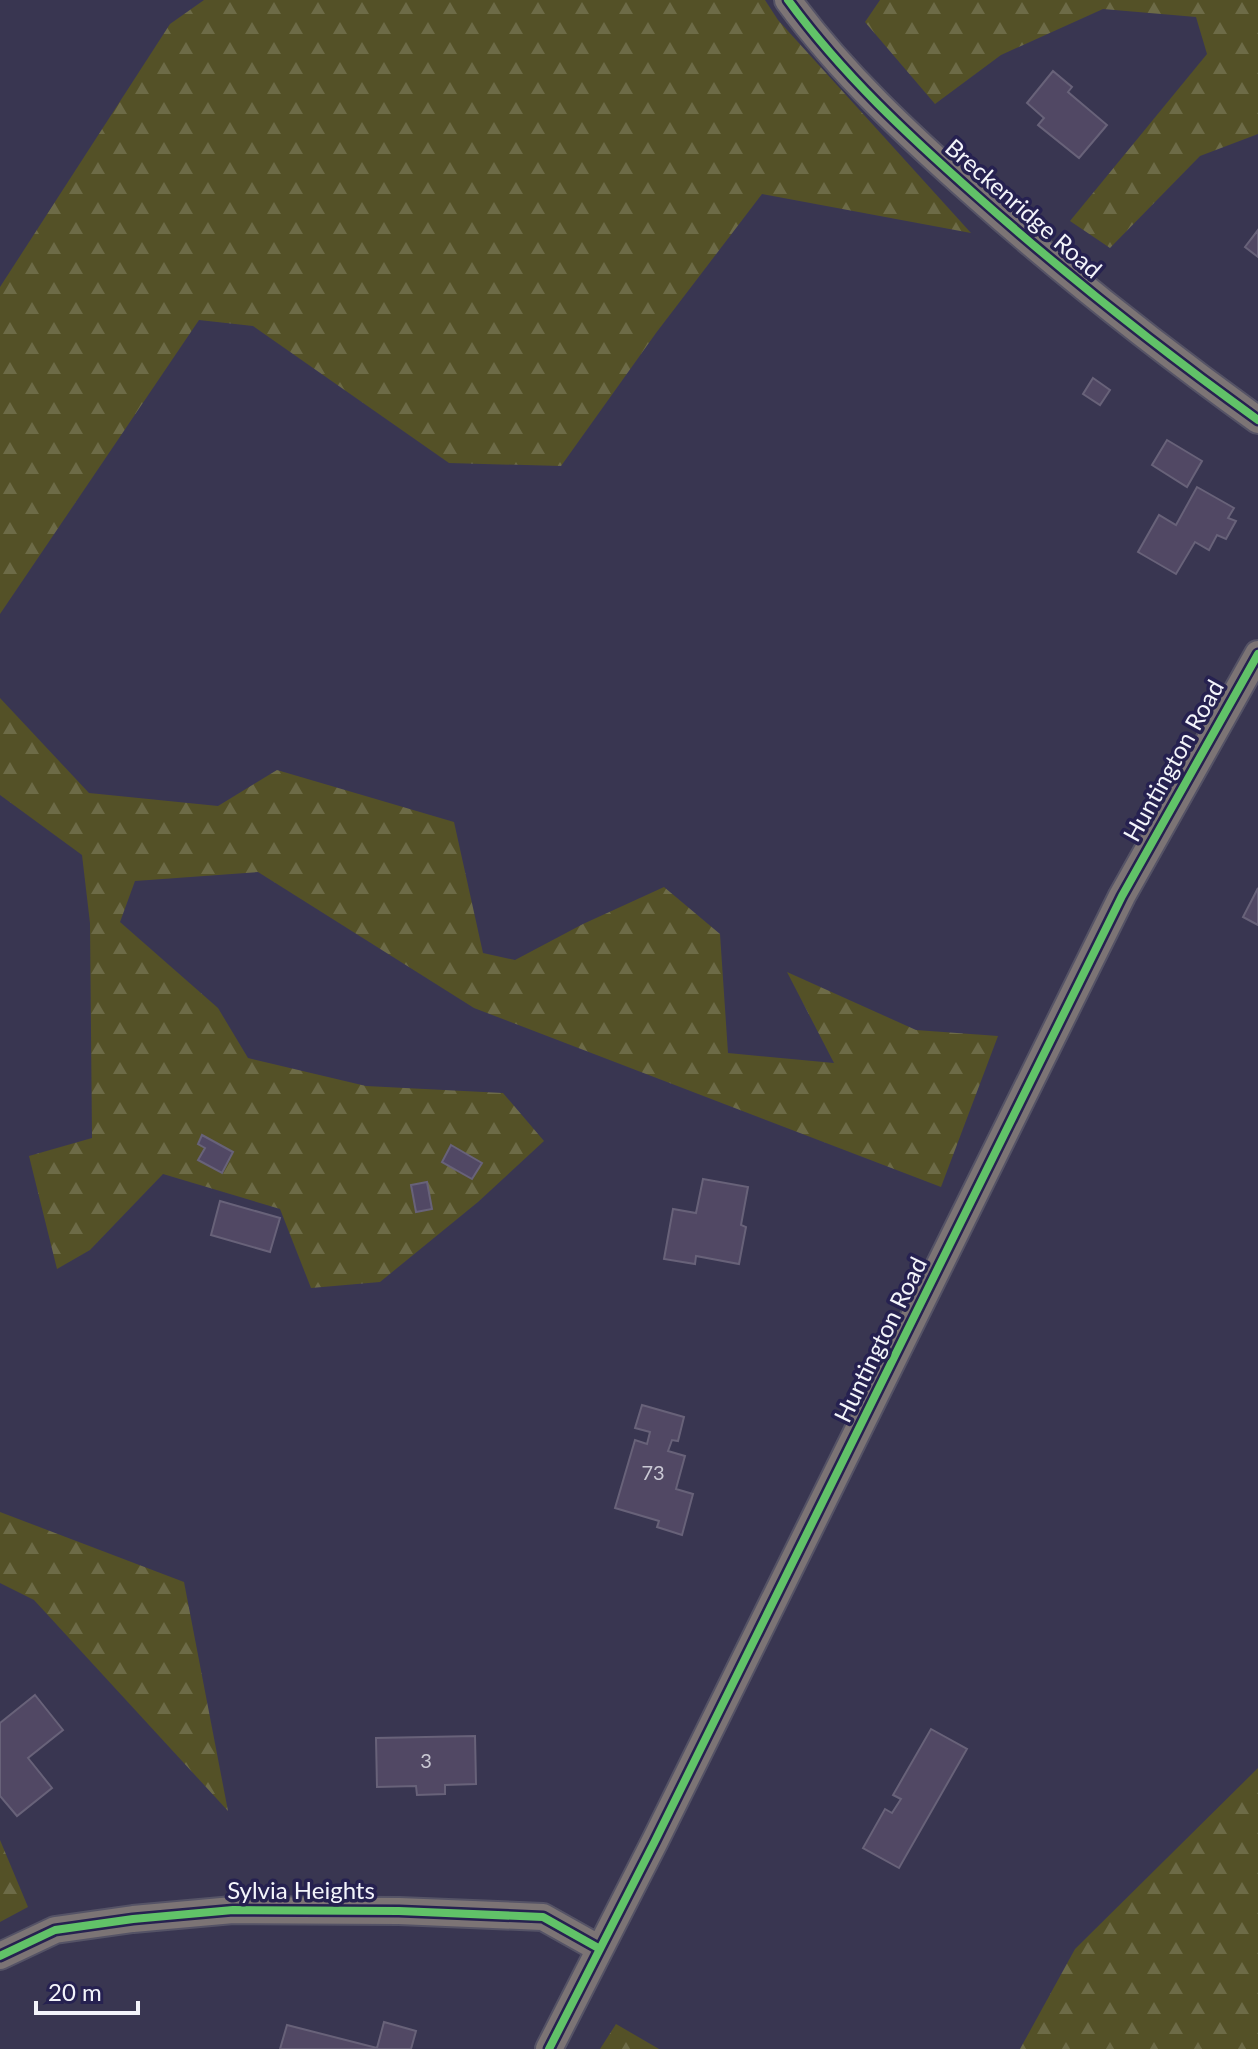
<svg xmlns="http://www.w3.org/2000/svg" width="1258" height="2049" font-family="Lato,sans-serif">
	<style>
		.forest { fill: url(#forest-firs) }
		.building { fill: #514864; stroke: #686279; stroke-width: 2 }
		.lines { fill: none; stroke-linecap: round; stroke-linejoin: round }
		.street-casing { stroke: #555366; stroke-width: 30 }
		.street { stroke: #7c7475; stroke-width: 26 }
		.cycleway-casing { stroke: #262150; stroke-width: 13 }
		.cycleway { stroke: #61c268; stroke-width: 8 }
		.labels { text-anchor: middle; stroke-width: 7; stroke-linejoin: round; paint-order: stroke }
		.number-label { font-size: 20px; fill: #cac9d4 }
		.street-label { font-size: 24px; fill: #f3f4fa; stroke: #262150 }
	</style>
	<defs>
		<pattern id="forest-firs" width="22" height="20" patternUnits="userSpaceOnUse" patternTransform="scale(2)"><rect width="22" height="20" fill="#545127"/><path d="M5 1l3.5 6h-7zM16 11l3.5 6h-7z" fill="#6d6b47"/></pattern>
	</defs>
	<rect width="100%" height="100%" fill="#393651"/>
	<path class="forest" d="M204,0H765L778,20L971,233L762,194L656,333L561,466L449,463L253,326L199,320L0,614V287L170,24Z
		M880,0H1258V134L1200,156L1110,248L1070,221L1207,54L1196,17L1103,9L1001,55L935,104L865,22Z
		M0,698L89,793L218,806L277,770L454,822L483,953L515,960L583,924L664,887L720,934L728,1053L834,1063L787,972L916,1030L998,1036L941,1187L474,1008L258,872L135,881L120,922L218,1008L248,1058L366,1086L503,1093L544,1141L478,1202L380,1282L311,1288L280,1209L163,1174L90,1250L57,1269L29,1156L92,1138L90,923L82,855L0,795Z
		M0,1512L184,1582L228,1811L34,1600L0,1583Z
		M1258,1768V2049H1020L1075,1949Z
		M0,1840L28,1907L0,1922Z
		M616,2024L659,2049H600Z"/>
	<path class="building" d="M1053,71L1072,87L1068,92L1107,125L1079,158L1038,125L1044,118L1027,103Z
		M1258,230V257L1245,247Z
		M1093,378L1110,390L1100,405L1083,394Z
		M1167,440L1202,461L1187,487L1152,465Z
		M1197,487L1234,508L1228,518L1236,521L1226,539L1217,535L1209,550L1195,542L1176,574L1138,552L1159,515L1176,525Z
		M1258,888V925L1243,917Z
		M202,1135L233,1152L222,1173L198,1160L205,1148L198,1144Z
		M451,1145L482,1163L472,1179L442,1162Z
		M703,1179L748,1187L741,1225L746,1227L739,1264L696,1256L695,1264L664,1259L673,1209L696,1213Z
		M427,1182L432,1209L416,1212L411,1185Z
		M220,1201L280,1218L270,1252L211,1235Z
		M642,1405L684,1417L678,1441L672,1440L668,1451L685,1456L676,1489L693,1494L682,1535L657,1527L659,1521L615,1508L635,1440L647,1444L650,1432L635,1428Z
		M35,1695L63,1730L28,1758L52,1788L17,1816L0,1796V1723Z
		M931,1729L967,1749L899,1868L863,1848L885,1809L892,1813L901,1799L893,1795Z
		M475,1736L476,1784L445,1785V1794L417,1795L416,1786L377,1787L376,1738Z
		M384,2022L416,2031L411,2049H280L287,2025L377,2048Z"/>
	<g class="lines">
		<g class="street-casing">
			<path id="street" d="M788,0C842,74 909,136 978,197C1067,276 1161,350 1258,420
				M0,1956L55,1930L133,1919L233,1910L399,1911L543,1917L600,1949
				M549,2049L655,1841L1122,896L1258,654"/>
		</g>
		<use href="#street" class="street"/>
		<g class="cycleway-casing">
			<path id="cycleway" d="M788,0C842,74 909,136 978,197C1067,276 1161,350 1258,420
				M0,1956L55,1930L133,1919L233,1910L399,1911L543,1917L600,1949
				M549,2049L655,1841L1122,896L1258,654"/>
		</g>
		<use href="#cycleway" class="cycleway"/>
	</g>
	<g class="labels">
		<g class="number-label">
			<text x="653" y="1480">73</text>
			<text x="426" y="1768">3</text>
		</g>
		<g class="street-label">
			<text transform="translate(1023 209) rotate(41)" y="8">Breckenridge Road</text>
			<text transform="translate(1174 761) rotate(-61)" y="8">Huntington Road</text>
			<text transform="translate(881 1340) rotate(-64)" y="8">Huntington Road</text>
			<text x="301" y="1899">Sylvia Heights</text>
		</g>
	</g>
	<path d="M36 2001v12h102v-12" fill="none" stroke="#f3f4fa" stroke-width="4"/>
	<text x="48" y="2001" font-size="24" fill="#f3f4fa" stroke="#262150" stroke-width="6" paint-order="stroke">20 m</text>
</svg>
